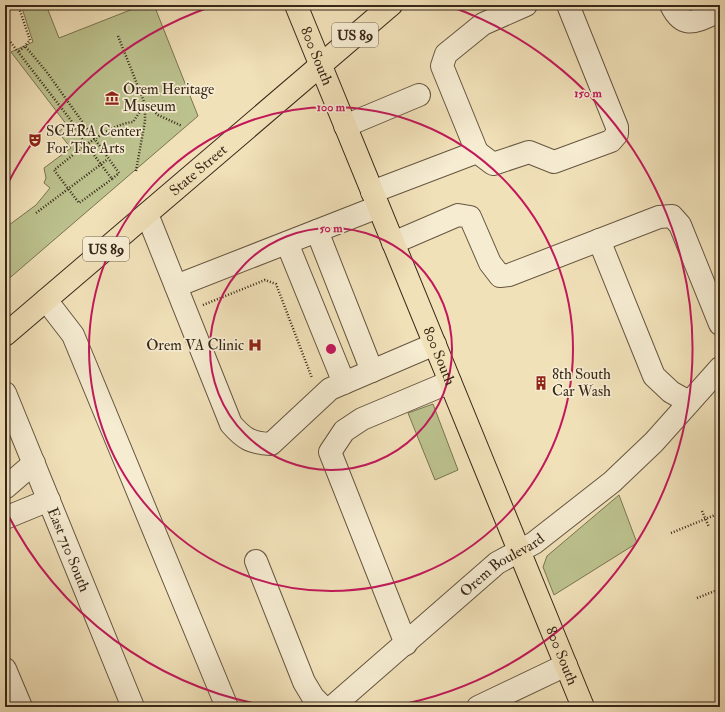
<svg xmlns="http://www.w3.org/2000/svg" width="725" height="712" viewBox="0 0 725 712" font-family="'IM FELL Double Pica',serif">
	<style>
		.green { fill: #bcc28e; stroke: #7a7453 }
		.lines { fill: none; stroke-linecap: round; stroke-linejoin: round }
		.minor-casing { stroke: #665640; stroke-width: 24 }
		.major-casing { stroke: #372718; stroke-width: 24 }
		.path { stroke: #372718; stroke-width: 2.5; stroke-dasharray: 1 2; stroke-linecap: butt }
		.minor { stroke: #f6ecd2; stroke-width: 22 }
		.major { stroke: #f1e1b9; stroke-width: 22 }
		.ring { fill: none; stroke: #c2185b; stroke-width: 2 }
		.labels { text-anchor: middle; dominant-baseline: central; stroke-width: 3.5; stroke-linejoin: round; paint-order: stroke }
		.shield { fill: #f6ecd2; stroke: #706250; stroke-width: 1 }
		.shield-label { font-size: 14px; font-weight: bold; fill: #372718 }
		.street-label { font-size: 15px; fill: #372718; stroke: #f6ecd2 }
		.poi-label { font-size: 15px; fill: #372718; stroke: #f6ecd2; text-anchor: start }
		.centre { fill: #c2185b; stroke: #f6ecd2; stroke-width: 2 }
		.ring-label { font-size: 12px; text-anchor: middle; font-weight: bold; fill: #c2185b; stroke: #f6ecd2; stroke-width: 3.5; stroke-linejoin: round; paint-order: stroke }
	</style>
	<rect width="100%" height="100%" fill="#f1e1b9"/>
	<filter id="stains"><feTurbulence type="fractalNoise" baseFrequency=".005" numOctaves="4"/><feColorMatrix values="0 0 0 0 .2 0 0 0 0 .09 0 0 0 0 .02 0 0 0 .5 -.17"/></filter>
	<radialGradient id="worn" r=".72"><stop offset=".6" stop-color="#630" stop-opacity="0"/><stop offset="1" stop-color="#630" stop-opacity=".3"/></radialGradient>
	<g class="green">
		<polygon points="21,5 46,5 59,38 143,5 154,5 198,116 5,282 5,228 36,205 50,188 44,183 46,178 44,168 71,148 58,132 67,125 11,52 33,42"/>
		<polygon points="433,404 458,470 435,480 408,413"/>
		<polygon points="619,495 637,543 554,595 543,567 547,556"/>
	</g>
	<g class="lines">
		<defs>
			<g id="minor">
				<path d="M671 5C684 32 698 20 720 11"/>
				<polyline points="345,126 419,95"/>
				<polyline points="477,152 442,66 446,54 483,24 526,5"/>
				<polyline points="372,192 477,152 493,164 529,152 554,162 611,141 617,134 617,127 568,5"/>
				<path d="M147 214 231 424C244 439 251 443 271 444L330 389 435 344"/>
				<polyline points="317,231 372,371"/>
				<polyline points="599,240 654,376 671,392 689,402"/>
				<polyline points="287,243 344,383"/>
				<polyline points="393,243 458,215 470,217 490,263 500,276 509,275 659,217 672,216 680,225 720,324"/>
				<polyline points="176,286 378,207"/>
				<polyline points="46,300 73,335 227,707"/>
				<path id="s1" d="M5 393 133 707"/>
				<polyline points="5,488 34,463"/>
				<polyline points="5,518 49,500"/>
				<polyline points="256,561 304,682 313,697 323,707"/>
				<polyline points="406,644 330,452 344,431 362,419 450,382"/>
				<polyline points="5,669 21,707"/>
				<path id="s2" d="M332 707 497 563 534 543 612 482 654 442 720 368"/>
				<polyline points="478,707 566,665"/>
			</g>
			<g id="major">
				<path id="s3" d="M296 5 583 707"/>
				<path id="s4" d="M5 335 391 5"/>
			</g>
		</defs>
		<use href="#minor" class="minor-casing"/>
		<use href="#major" class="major-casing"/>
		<g class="path">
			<polyline points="18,5 30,40 25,46"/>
			<polyline points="5,35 73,123 76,131 112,179 119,173 46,71 25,46 18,52"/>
			<polyline points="118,36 145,104 158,115 182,126"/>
			<polyline points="136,171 145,121 145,104"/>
			<path d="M112 179 79 203 54 170C75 154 108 124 133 122L145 104"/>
			<polyline points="36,213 108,159"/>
			<polyline points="203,305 265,280 276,284 312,378"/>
			<polyline points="702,511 709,527"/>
			<polyline points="671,533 720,513"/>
			<polyline points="697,598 720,589"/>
		</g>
		<use href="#minor" class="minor"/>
		<use href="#major" class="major"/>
	</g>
	<g class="ring">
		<circle cx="331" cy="349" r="121"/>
		<circle cx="331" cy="349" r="242"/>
		<path d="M268 706A363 363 0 0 1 6 511M6 187A363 363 0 0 1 213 6M449 6A363 363 0 0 1 394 706"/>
	</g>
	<defs>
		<symbol id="museum-bare" viewBox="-9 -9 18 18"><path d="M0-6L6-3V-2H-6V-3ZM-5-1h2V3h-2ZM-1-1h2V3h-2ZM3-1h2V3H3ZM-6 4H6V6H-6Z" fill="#8f2418" stroke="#f6ecd2" stroke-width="2.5" paint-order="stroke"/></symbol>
		<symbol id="theatre-bare" viewBox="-9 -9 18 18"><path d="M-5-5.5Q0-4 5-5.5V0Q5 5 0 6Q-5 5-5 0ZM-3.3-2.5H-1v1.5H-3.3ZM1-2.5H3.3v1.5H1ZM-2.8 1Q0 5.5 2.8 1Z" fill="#8f2418" stroke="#f6ecd2" stroke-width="2.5" paint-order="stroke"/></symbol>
		<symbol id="hospital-bare" viewBox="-9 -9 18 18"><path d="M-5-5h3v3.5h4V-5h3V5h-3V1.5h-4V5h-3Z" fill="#8f2418" stroke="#f6ecd2" stroke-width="2.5" paint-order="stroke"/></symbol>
		<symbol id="building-bare" viewBox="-9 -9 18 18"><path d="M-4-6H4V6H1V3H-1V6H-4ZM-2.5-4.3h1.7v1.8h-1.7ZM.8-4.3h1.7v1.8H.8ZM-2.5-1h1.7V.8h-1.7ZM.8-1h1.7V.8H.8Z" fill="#8f2418" stroke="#f6ecd2" stroke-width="2.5" paint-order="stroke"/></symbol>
	</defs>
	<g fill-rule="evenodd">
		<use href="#museum-bare" x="102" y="88" width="20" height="20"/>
		<use href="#theatre-bare" x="25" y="130" width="20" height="20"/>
		<use href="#hospital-bare" x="245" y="335" width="20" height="20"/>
		<use href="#building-bare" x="531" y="373" width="20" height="20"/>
	</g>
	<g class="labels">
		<g class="shield">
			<rect x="332" y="23" width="46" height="24" rx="3"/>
			<rect x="83" y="237" width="46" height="24" rx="3"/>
		</g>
		<g class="shield-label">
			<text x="355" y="35">US 89</text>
			<text x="106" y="249">US 89</text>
		</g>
		<g class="street-label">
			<text stroke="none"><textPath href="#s3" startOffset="55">800 South</textPath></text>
			<text stroke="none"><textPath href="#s4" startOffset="254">State Street</textPath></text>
			<text stroke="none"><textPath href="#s3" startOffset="379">800 South</textPath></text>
			<text stroke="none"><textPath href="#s1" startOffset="169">East 710 South</textPath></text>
			<text stroke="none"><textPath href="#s2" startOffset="222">Orem Boulevard</textPath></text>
			<text stroke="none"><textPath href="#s3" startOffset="703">800 South</textPath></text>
		</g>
		<g class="poi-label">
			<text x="123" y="89">Orem Heritage<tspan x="123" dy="17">Museum</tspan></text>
			<text x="46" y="131">SCERA Center<tspan x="46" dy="17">For The Arts</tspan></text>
			<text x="244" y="345" text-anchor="end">Orem VA Clinic</text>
			<text x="552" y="374">8th South<tspan x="552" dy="17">Car Wash</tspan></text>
		</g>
	</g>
	<circle cx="331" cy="349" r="6" class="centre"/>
	<g class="ring-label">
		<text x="588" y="97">150 m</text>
		<text x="331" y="111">100 m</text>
		<text x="331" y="232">50 m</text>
	</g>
	<rect width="725" height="712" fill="none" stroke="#f1e1b9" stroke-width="20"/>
	<rect x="6" y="6" width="713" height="700" fill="none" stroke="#372718" stroke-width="2"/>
	<rect x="10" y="10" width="705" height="692" fill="none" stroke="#372718"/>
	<rect width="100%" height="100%" filter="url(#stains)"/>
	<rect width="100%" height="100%" fill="url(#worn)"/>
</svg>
